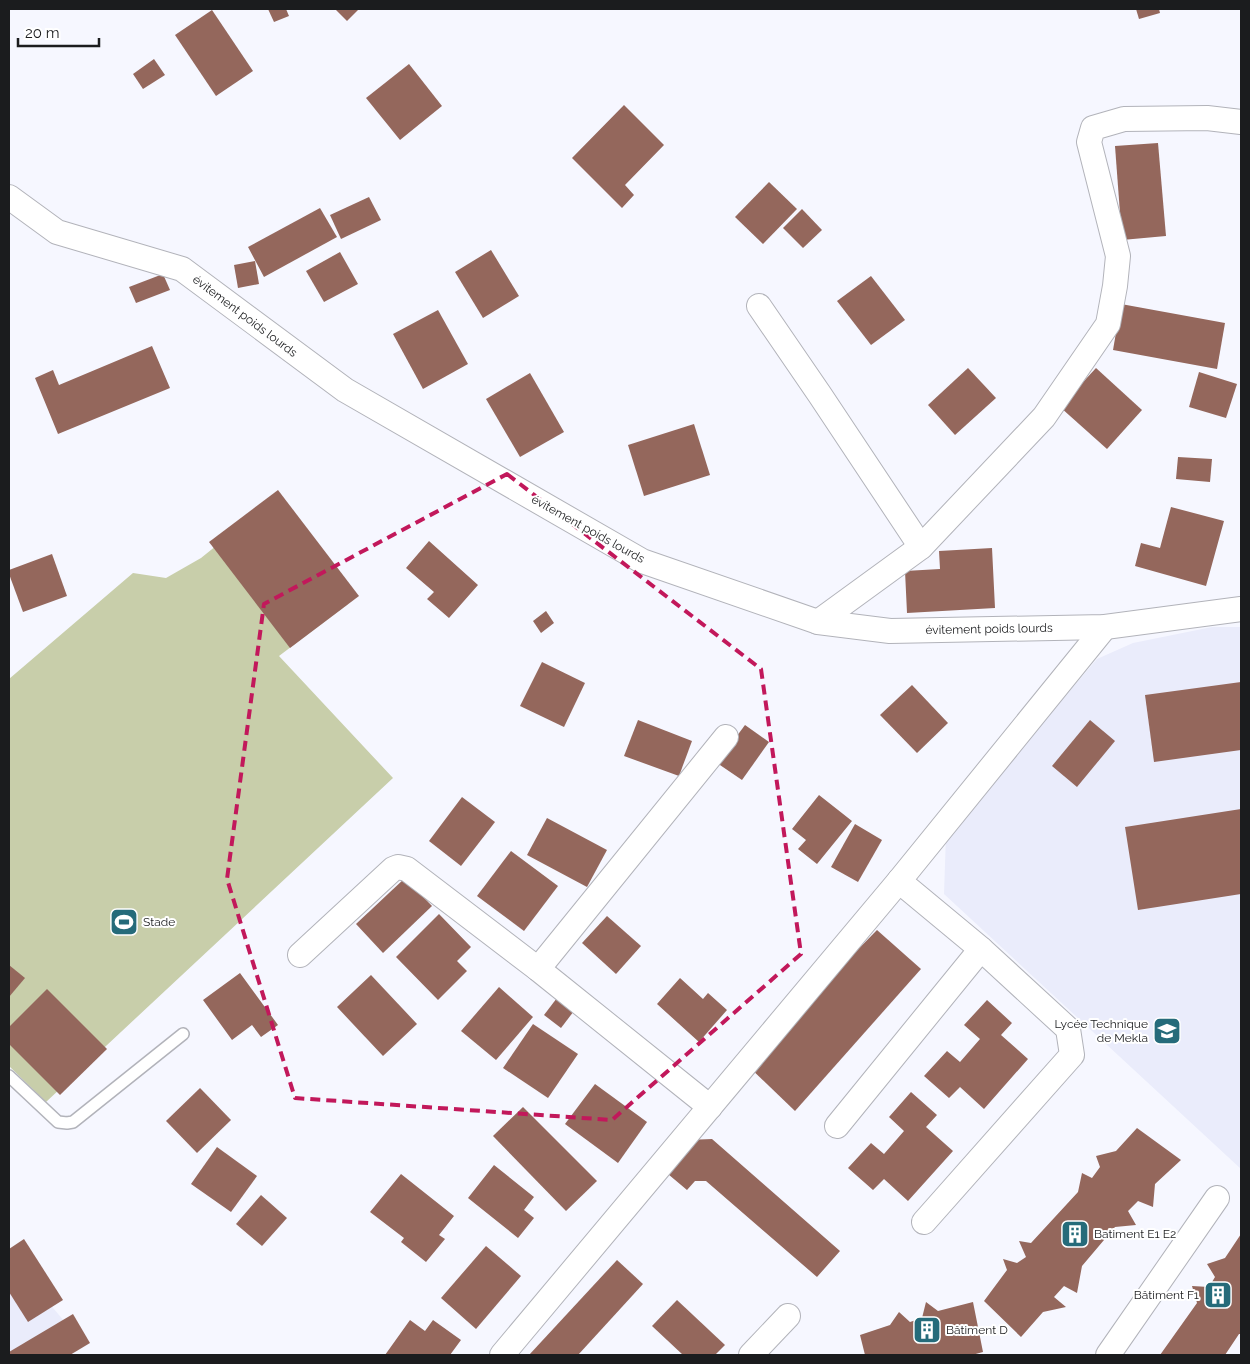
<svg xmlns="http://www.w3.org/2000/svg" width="1250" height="1364" viewBox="0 0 1250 1364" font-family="Raleway,sans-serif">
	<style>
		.built { fill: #eaecfb }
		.green { fill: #c8ceaa }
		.building { fill: #94675c }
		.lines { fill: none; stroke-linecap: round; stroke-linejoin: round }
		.service-casing { stroke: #b2b3ba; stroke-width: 14 }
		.minor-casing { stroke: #b2b3ba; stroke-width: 26 }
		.service { stroke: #fff; stroke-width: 11 }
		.minor { stroke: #fff; stroke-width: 24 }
		.marked { fill: none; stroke: #c2185b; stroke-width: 4; stroke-dasharray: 10 6; stroke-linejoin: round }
		.labels { text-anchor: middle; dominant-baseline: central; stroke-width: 4; stroke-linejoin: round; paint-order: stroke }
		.street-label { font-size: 12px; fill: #1b1c1e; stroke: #fff }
		.poi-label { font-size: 12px; fill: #1b1c1e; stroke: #fff; text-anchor: start }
	</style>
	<rect width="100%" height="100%" fill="#f6f7ff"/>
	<g class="built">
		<polygon points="1212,627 1241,627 1241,1169 944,894 946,835 1097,659 1133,643"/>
		<polygon points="9,1256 81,1341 64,1355 9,1355"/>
	</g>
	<polygon class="green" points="268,504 348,604 279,656 393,778 46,1102 9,1066 9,679 133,573 166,578 201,558"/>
	<g class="building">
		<polygon points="268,9 286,9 289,16 274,22"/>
		<polygon points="335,9 359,9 347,21"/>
		<polygon points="1136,9 1159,9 1160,13 1139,19"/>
		<polygon points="212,10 253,71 216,96 175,35"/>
		<polygon points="154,59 165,75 143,89 133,74"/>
		<polygon points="409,64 442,106 400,140 366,98"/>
		<polygon points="624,105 664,145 625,185 634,195 622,208 572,158"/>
		<polygon points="1158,143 1166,236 1122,240 1115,146"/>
		<polygon points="769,182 797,209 763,244 735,217"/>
		<polygon points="369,197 381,220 341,239 330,215"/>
		<polygon points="320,208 337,237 264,277 248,247"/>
		<polygon points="802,209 822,230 803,248 783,228"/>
		<polygon points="491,250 519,296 483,318 455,272"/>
		<polygon points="340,252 358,284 324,302 306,271"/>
		<polygon points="255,261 259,284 238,288 234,265"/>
		<polygon points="163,274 170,290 136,303 129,287"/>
		<polygon points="871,276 905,320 871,345 837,301"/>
		<polygon points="1121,304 1225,323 1217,369 1113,350"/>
		<polygon points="438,310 468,364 423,389 393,334"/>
		<polygon points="152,346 170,388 58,434 35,378 53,370 59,385"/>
		<polygon points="968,368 996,398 955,435 928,405"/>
		<polygon points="1096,368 1142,410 1107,449 1060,407"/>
		<polygon points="1199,372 1237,384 1226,418 1189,407"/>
		<polygon points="530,373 564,432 520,457 486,399"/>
		<polygon points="694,424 710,475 644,496 628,445"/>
		<polygon points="1178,457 1212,459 1210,482 1176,479"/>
		<polygon points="278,490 359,596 290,648 209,542"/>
		<polygon points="1171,507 1224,521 1206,586 1135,566 1141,543 1160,548"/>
		<polygon points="429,541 478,585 449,618 427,599 434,592 406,568"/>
		<polygon points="992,548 995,608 907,613 905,571 940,569 939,551"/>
		<polygon points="52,554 67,596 23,612 9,574 9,570"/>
		<polygon points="546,611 554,623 541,633 533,621"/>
		<polygon points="542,662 585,683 564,727 520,706"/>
		<polygon points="1241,682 1241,750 1154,762 1145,695"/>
		<polygon points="912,685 948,723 917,753 880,715"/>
		<polygon points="638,720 692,741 679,776 624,756"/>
		<polygon points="1090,720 1115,741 1077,787 1052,766"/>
		<polygon points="745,725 769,742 742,780 717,763"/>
		<polygon points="819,795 852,821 817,864 798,849 806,840 792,829"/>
		<polygon points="462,797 495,822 461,866 429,841"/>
		<polygon points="1241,809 1241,894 1138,910 1125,827"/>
		<polygon points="547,818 607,850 587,887 527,855"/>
		<polygon points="855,824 882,840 858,882 831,867"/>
		<polygon points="511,851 558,886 524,931 477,896"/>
		<polygon points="405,878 432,906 383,953 356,924"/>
		<polygon points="439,914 471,947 457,961 467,971 438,1000 396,957"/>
		<polygon points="607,916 641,946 616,974 582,943"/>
		<polygon points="877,930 921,969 795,1111 746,1064"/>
		<polygon points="9,965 25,978 9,997"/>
		<polygon points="240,973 278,1025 261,1037 252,1025 232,1040 203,1000"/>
		<polygon points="371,975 417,1024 383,1056 337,1007"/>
		<polygon points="680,978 703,999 708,993 727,1010 699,1042 657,1004"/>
		<polygon points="499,987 533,1017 496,1060 461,1031"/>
		<polygon points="47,989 107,1049 60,1095 9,1044 9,1027"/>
		<polygon points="560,994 577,1007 561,1028 544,1015"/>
		<polygon points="987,1000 1012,1023 1001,1035 1028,1059 984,1109 960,1087 949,1098 924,1076 947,1051 960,1062 980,1039 964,1025"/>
		<polygon points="533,1024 578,1054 548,1098 503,1068"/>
		<polygon points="595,1084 647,1122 618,1163 565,1124"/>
		<polygon points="200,1088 231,1120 197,1153 166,1121"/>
		<polygon points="911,1092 937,1115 926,1127 953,1151 908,1201 884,1179 873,1190 848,1168 871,1143 884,1154 904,1131 889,1117"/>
		<polygon points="523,1107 597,1181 566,1211 493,1136"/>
		<polygon points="1137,1128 1181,1160 1155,1184 1153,1207 1138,1201 1128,1211 1136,1225 1115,1227 1082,1266 1077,1293 1064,1286 1054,1297 1066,1307 1043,1312 1021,1337 984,1301 1007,1270 1003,1259 1017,1263 1026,1257 1019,1241 1031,1243 1078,1192 1082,1173 1092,1178 1100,1167 1096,1156 1116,1151"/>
		<polygon points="712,1139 840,1251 817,1277 706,1181 695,1181 687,1190 662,1169 687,1140"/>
		<polygon points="217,1147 257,1176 231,1212 191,1184"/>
		<polygon points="494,1165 534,1197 524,1210 534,1218 518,1238 468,1198"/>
		<polygon points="401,1174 454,1216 439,1235 445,1239 426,1262 401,1242 404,1238 370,1212"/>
		<polygon points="261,1195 287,1218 262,1246 236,1224"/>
		<polygon points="1241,1234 1241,1334 1239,1334 1225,1355 1160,1355 1197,1303 1192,1286 1209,1287 1215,1277 1207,1264 1225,1258"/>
		<polygon points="24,1239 63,1300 28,1322 9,1292 9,1249"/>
		<polygon points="486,1246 521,1276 476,1329 441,1298"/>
		<polygon points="617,1260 643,1284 578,1355 529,1355"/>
		<polygon points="677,1300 725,1345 715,1355 683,1355 652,1326"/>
		<polygon points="926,1302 938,1311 973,1302 983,1352 972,1355 865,1355 860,1335 890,1325 899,1312 910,1322 922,1318"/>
		<polygon points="73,1314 90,1343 70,1355 9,1355 9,1352"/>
		<polygon points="410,1320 425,1331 433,1320 461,1340 450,1355 385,1355"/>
	</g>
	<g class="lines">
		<defs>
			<polyline id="service" points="9,1076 58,1122 67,1123 73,1122 183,1034"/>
			<g id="minor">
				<polyline points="9,197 57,232 182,269 345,390 642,561 818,622 890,631 1105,627 1241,609"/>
				<polyline points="759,306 820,395 921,547"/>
				<polyline points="818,622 921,547 1044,417 1108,324 1115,286 1118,256 1089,142 1093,128 1124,119 1207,118 1241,122"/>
				<polyline points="899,881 981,949 1068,1029 1072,1055 924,1222"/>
				<polyline points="300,955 393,869 398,867 407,869 538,969 710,1107"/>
				<polyline points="538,969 726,737"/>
				<polyline points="837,1126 981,949"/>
				<polyline points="502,1355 899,881 1105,627"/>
				<polyline points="751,1355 788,1316"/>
				<polyline points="1108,1355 1217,1198"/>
			</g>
		</defs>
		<use href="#service" class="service-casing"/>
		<use href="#minor" class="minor-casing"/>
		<use href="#service" class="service"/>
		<use href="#minor" class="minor"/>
	</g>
	<path class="marked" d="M507 474 761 669 801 954 612 1120 295 1098 227 879 264 604Z"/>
	<defs>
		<symbol id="stadium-square" viewBox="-11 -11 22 22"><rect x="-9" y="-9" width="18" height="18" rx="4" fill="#256b7a" stroke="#fff"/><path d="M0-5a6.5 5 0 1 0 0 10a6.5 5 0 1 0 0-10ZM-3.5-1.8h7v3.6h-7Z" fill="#fff"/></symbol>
		<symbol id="school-square" viewBox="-11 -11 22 22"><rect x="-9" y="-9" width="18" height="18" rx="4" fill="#256b7a" stroke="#fff"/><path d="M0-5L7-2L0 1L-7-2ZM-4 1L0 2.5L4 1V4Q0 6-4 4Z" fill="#fff"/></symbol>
		<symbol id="building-square" viewBox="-11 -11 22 22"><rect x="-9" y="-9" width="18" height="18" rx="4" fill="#256b7a" stroke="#fff"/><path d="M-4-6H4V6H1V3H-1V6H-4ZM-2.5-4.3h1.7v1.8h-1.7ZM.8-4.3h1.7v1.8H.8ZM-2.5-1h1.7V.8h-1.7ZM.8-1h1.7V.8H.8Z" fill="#fff"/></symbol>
	</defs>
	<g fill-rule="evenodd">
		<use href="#stadium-square" x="108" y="906" width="32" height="32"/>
		<use href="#school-square" x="1151" y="1015" width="32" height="32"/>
		<use href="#building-square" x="1059" y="1218" width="32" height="32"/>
		<use href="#building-square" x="1202" y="1279" width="32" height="32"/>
		<use href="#building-square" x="911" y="1314" width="32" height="32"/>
	</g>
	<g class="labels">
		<g class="street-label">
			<text transform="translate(245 316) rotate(37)">évitement poids lourds</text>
			<text transform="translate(588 529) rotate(29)">évitement poids lourds</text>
			<text transform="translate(989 629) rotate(-1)">évitement poids lourds</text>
		</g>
		<g class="poi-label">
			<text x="143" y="922">Stade</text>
			<text x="1148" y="1024" text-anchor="end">Lycée Technique<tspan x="1148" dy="14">de Mekla</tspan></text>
			<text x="1094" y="1234">Batiment E1 E2</text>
			<text x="1199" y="1295" text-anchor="end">Bâtiment F1</text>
			<text x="946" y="1330">Bâtiment D</text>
		</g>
	</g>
	<rect width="1250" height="1364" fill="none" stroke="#1b1c1e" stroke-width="20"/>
	<path d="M18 38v8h81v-8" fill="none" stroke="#1b1c1e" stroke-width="2.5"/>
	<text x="25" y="38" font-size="15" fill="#1b1c1e" stroke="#ffffff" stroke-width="4" paint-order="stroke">20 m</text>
</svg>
